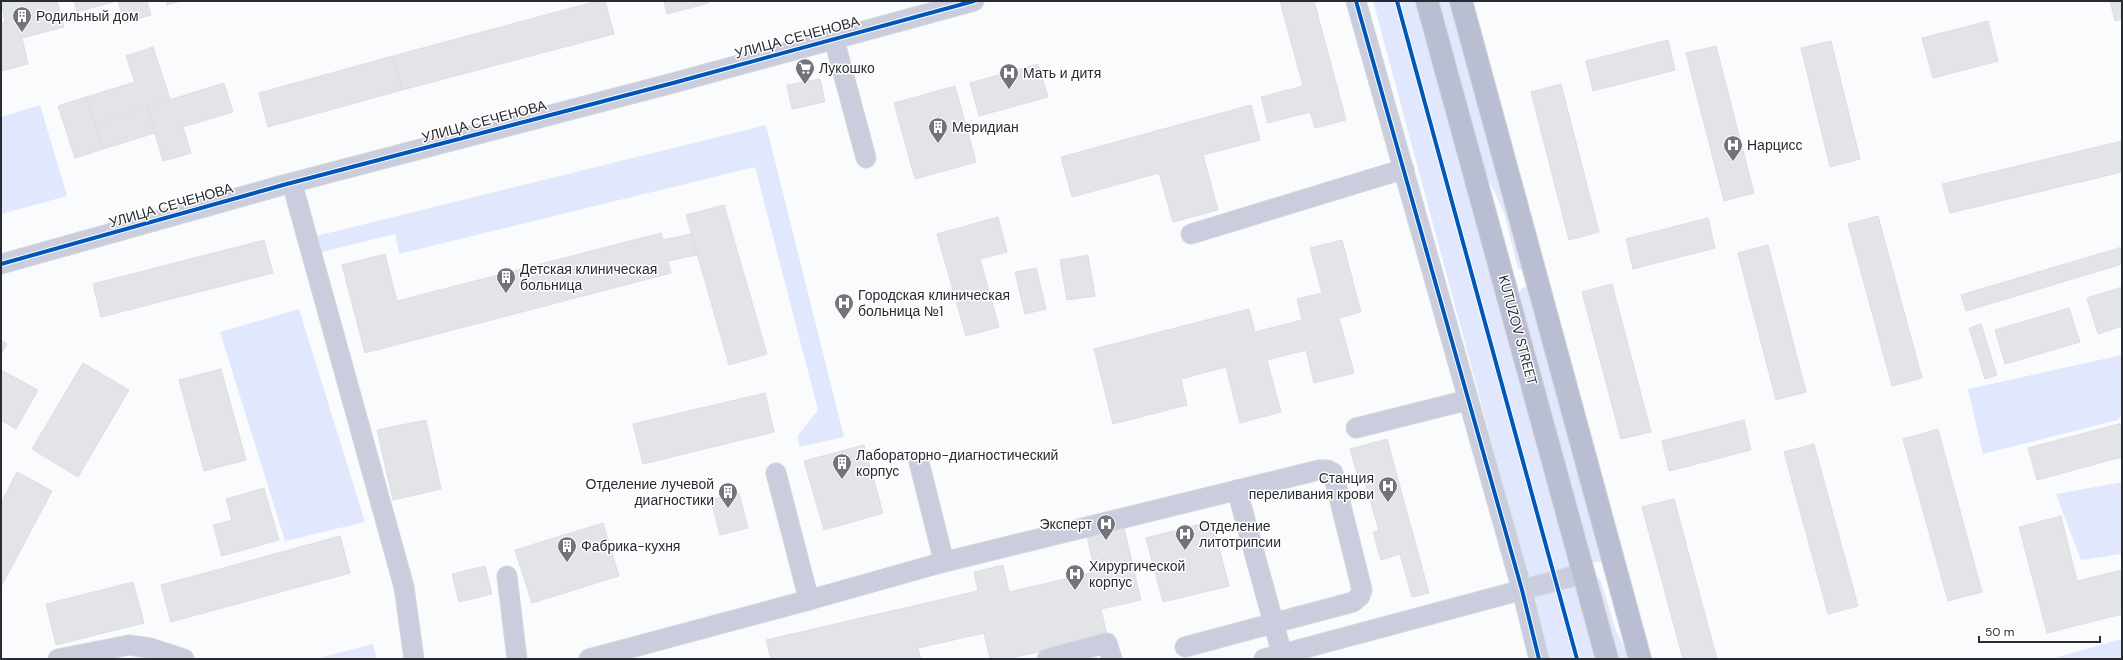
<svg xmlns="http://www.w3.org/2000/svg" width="2123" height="660" viewBox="0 0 2123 660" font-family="'DM Sans',sans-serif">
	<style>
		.green { fill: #e1e8fe }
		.building { fill: #e2e4e8; stroke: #dddee3 }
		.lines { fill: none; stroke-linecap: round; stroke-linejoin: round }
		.minor-casing { stroke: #d5d6d8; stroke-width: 21 }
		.major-casing { stroke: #d5d6d8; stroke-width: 24 }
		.minor { stroke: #c9cddd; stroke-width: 19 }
		.major { stroke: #b9bed2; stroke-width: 22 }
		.cycleway-casing { stroke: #fff; stroke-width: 6 }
		.cycleway { stroke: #0057b8; stroke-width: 4 }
		.labels { text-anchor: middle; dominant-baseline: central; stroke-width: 3; stroke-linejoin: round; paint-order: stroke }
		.poi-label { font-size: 14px; fill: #292b32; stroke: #fff; text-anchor: start }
		.street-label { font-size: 14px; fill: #292b32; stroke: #fff }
	</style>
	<rect width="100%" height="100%" fill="#fafbfd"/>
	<g class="green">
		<polygon points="1373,1 1418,1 1596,659 1550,659"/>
		<polygon points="1439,1 1455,1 1523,271 1518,268 1504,213 1484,170"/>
		<polygon points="40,105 67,196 1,214 1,117"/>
		<polygon points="766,125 844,437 799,447 798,435 818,410 755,167 399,254 395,234 313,254 308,238"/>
		<polygon points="1530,286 1603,558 1601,561 1592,563 1590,560 1518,295 1522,288"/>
		<polygon points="299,309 365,522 285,541 220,332"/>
		<polygon points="2122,355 2122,413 2118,420 1983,454 1968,389"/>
		<polygon points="2122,482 2122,554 2081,560 2056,494"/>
		<polygon points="1598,578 1601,581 1616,631 1630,659 1618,659 1596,581"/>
		<polygon points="2122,639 2122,659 2050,659"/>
		<polygon points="373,644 377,659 315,659"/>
	</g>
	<g class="building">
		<polygon points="7,1 57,1 64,27 22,38 28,64 1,71 1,24 5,22 1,2"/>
		<polygon points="74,1 113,1 113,2 77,12"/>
		<polygon points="118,1 147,1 151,15 124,23"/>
		<polygon points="166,1 181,1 167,5"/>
		<polygon points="597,1 605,1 614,34 402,90 393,56"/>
		<polygon points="664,1 708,1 709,3 667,14"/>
		<polygon points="1280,1 1314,1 1346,120 1315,128 1310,112 1268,123 1261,97 1303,86"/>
		<polygon points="2110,1 2122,1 2122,19 2115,21"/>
		<polygon points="1988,21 1998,61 1933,78 1922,38"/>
		<polygon points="1668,40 1675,70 1593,91 1586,61"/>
		<polygon points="1831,41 1860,159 1830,167 1801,48"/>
		<polygon points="1716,46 1754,193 1724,201 1686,53"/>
		<polygon points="153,47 170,99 95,124 86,97 135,82 126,56"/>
		<polygon points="393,56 402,90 268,127 259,93"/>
		<polygon points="1038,64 1048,97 979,116 970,83"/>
		<polygon points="820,79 825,102 792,109 787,85"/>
		<polygon points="224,83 233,112 183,127 191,153 163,161 147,107"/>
		<polygon points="1561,84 1599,232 1569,240 1531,92"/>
		<polygon points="955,86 976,162 915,179 894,103"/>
		<polygon points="86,97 103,149 75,158 58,106"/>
		<polygon points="1251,105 1260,140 1203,155 1218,210 1173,222 1159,173 1072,197 1061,157"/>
		<polygon points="147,107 155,133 103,149 95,124"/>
		<polygon points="2122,141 2122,172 1950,213 1942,184"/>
		<polygon points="724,205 767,354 729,365 686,215"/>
		<polygon points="1878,216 1922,378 1892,386 1848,224"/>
		<polygon points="998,217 1007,252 980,259 999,327 966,336 937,234"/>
		<polygon points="1708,218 1715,248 1633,269 1626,239"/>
		<polygon points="661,233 663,240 691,234 697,255 668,261 671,273 365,353 342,265 385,254 397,301"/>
		<polygon points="264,240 273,273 101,317 93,284"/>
		<polygon points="1342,240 1361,312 1339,318 1354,373 1314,383 1306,350 1267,360 1281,412 1240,423 1226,367 1181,379 1187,405 1113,424 1094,349 1249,309 1255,332 1302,320 1297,299 1322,293 1310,248"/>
		<polygon points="1768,245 1806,392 1776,400 1738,253"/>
		<polygon points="2122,247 2122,264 1966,311 1961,295"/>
		<polygon points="1088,255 1095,296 1067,300 1060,260"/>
		<polygon points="1036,268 1046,309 1025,314 1015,272"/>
		<polygon points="1612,284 1651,432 1621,439 1582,292"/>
		<polygon points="2122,287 2122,326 2098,334 2087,298"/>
		<polygon points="2069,308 2080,342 2005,364 1995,330"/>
		<polygon points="1981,324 1997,375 1985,379 1969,328"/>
		<polygon points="1,340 7,344 1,355"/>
		<polygon points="83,363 129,390 78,477 32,449"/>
		<polygon points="221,369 246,460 204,471 179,380"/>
		<polygon points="1,370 38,390 16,429 1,420"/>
		<polygon points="765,393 774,432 643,464 633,424"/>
		<polygon points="426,420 441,489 393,500 377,430"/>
		<polygon points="1744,420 1751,450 1669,471 1662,441"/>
		<polygon points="2122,423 2122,457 2037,480 2028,448"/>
		<polygon points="1938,429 1982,592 1948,601 1903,439"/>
		<polygon points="1387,439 1429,593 1412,597 1400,554 1381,560 1373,532 1379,531 1363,475 1358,476 1350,449"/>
		<polygon points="1814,444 1858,606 1828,614 1784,452"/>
		<polygon points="864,445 883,513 824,530 804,461"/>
		<polygon points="17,472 52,491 1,587 1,503"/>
		<polygon points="264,488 279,540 222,556 213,525 232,520 226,499"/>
		<polygon points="739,493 748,528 720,535 711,500"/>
		<polygon points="1674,499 1717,659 1683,659 1642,507"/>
		<polygon points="2061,516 2077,581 2122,570 2122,614 2047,633 2019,527"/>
		<polygon points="1212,521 1229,586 1163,602 1146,538"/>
		<polygon points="603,523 619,576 532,603 515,550"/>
		<polygon points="1123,524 1141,600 1101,609 1107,636 1007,659 990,659 984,633 918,648 921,659 771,659 766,640 978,591 974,572 1003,565 1009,592 1095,572 1086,532"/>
		<polygon points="340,536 350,573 171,622 161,585"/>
		<polygon points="485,566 492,594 459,602 452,574"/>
		<polygon points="133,582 144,623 56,645 46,604"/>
	</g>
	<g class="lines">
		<defs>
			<g id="minor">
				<polyline points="1356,1 1522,590 1539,659"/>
				<polyline points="834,39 866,158"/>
				<polyline points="292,183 404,587 414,659"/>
				<polyline points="1191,234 1404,169"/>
				<polyline points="1,264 283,185 673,83 974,1"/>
				<polyline points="1356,428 1468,400"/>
				<polyline points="919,462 944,562"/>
				<polyline points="776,473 809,600 944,562 1319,470 1327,470 1333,473 1362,590 1360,596 1353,602 1185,647"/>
				<polyline points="1237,490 1282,654"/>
				<polyline points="507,576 517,659"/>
				<polyline points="58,659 129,645 150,648 184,659"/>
				<polyline points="589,659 809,600"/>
				<polyline points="1047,659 1107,643 1112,659"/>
				<polyline points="1264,659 1585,573"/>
			</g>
			<g id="major">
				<polyline points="1427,1 1607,659"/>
				<polyline points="1461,1 1640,659"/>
			</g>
		</defs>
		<use href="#minor" class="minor-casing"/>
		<use href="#major" class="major-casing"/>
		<use href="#minor" class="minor"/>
		<use href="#major" class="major"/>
		<defs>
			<g id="cycleway">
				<polyline points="1356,1 1522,590 1539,659"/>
				<polyline points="1397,1 1577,659"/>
				<polyline points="1,264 283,185 673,83 974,1"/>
			</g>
		</defs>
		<use href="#cycleway" class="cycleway-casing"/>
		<use href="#cycleway" class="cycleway"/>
	</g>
	<defs>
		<symbol id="building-pin" viewBox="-11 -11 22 30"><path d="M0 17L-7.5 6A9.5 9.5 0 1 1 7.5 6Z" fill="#727479" stroke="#fff"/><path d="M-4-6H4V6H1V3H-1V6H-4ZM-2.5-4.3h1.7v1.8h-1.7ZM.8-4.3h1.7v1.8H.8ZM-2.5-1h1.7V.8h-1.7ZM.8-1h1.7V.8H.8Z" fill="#fff"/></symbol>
		<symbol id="supermarket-pin" viewBox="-11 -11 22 30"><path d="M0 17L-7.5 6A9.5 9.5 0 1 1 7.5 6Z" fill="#727479" stroke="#fff"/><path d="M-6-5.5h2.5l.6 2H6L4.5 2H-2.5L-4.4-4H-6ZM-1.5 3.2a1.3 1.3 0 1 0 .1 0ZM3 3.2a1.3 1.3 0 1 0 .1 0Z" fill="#fff"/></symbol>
		<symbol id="hospital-pin" viewBox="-11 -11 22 30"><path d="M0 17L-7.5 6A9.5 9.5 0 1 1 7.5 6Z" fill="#727479" stroke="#fff"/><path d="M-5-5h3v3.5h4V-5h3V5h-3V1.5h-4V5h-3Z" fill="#fff"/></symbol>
	</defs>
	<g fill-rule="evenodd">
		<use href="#building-pin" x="11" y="5" width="22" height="30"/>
		<use href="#supermarket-pin" x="794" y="57" width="22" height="30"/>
		<use href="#hospital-pin" x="998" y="62" width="22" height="30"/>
		<use href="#building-pin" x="927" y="116" width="22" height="30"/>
		<use href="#hospital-pin" x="1722" y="134" width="22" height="30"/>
		<use href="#building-pin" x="495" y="266" width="22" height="30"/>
		<use href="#hospital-pin" x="833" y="292" width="22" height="30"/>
		<use href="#building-pin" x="831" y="452" width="22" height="30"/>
		<use href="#hospital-pin" x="1377" y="475" width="22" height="30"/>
		<use href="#building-pin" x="717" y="481" width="22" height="30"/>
		<use href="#hospital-pin" x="1095" y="513" width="22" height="30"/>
		<use href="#hospital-pin" x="1174" y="523" width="22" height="30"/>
		<use href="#building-pin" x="556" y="535" width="22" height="30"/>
		<use href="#hospital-pin" x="1064" y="563" width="22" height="30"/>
	</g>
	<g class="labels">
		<g class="poi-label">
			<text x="36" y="16">Родильный дом</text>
			<text x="819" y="68">Лукошко</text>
			<text x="1023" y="73">Мать и дитя</text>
			<text x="952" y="127">Меридиан</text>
			<text x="1747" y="145">Нарцисс</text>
			<text x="520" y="269">Детская клиническая<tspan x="520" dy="16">больница</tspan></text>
			<text x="858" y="295">Городская клиническая<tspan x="858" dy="16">больница №1</tspan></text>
			<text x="856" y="455">Лабораторно-диагностический<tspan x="856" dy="16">корпус</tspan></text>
			<text x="1374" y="478" text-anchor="end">Станция<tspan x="1374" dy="16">переливания крови</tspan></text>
			<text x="714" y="484" text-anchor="end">Отделение лучевой<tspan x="714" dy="16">диагностики</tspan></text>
			<text x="1092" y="524" text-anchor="end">Эксперт</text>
			<text x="1199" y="526">Отделение<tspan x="1199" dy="16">литотрипсии</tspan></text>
			<text x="581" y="546">Фабрика-кухня</text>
			<text x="1089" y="566">Хирургической<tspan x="1089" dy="16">корпус</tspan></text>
		</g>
		<g class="street-label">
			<text transform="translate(797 37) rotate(-15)">УЛИЦА СЕЧЕНОВА</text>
			<text transform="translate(484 121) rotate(-15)">УЛИЦА СЕЧЕНОВА</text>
			<text transform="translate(171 205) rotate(-16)">УЛИЦА СЕЧЕНОВА</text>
			<text transform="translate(1518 330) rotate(75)">KUTUZOV STREET</text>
		</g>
	</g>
	<rect width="2123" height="660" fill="none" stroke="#292b32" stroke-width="4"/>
	<path d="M1979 636v6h121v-6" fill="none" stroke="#292b32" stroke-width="2"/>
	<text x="1985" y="636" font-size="12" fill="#292b32" stroke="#ffffff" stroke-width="3" paint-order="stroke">50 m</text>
</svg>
